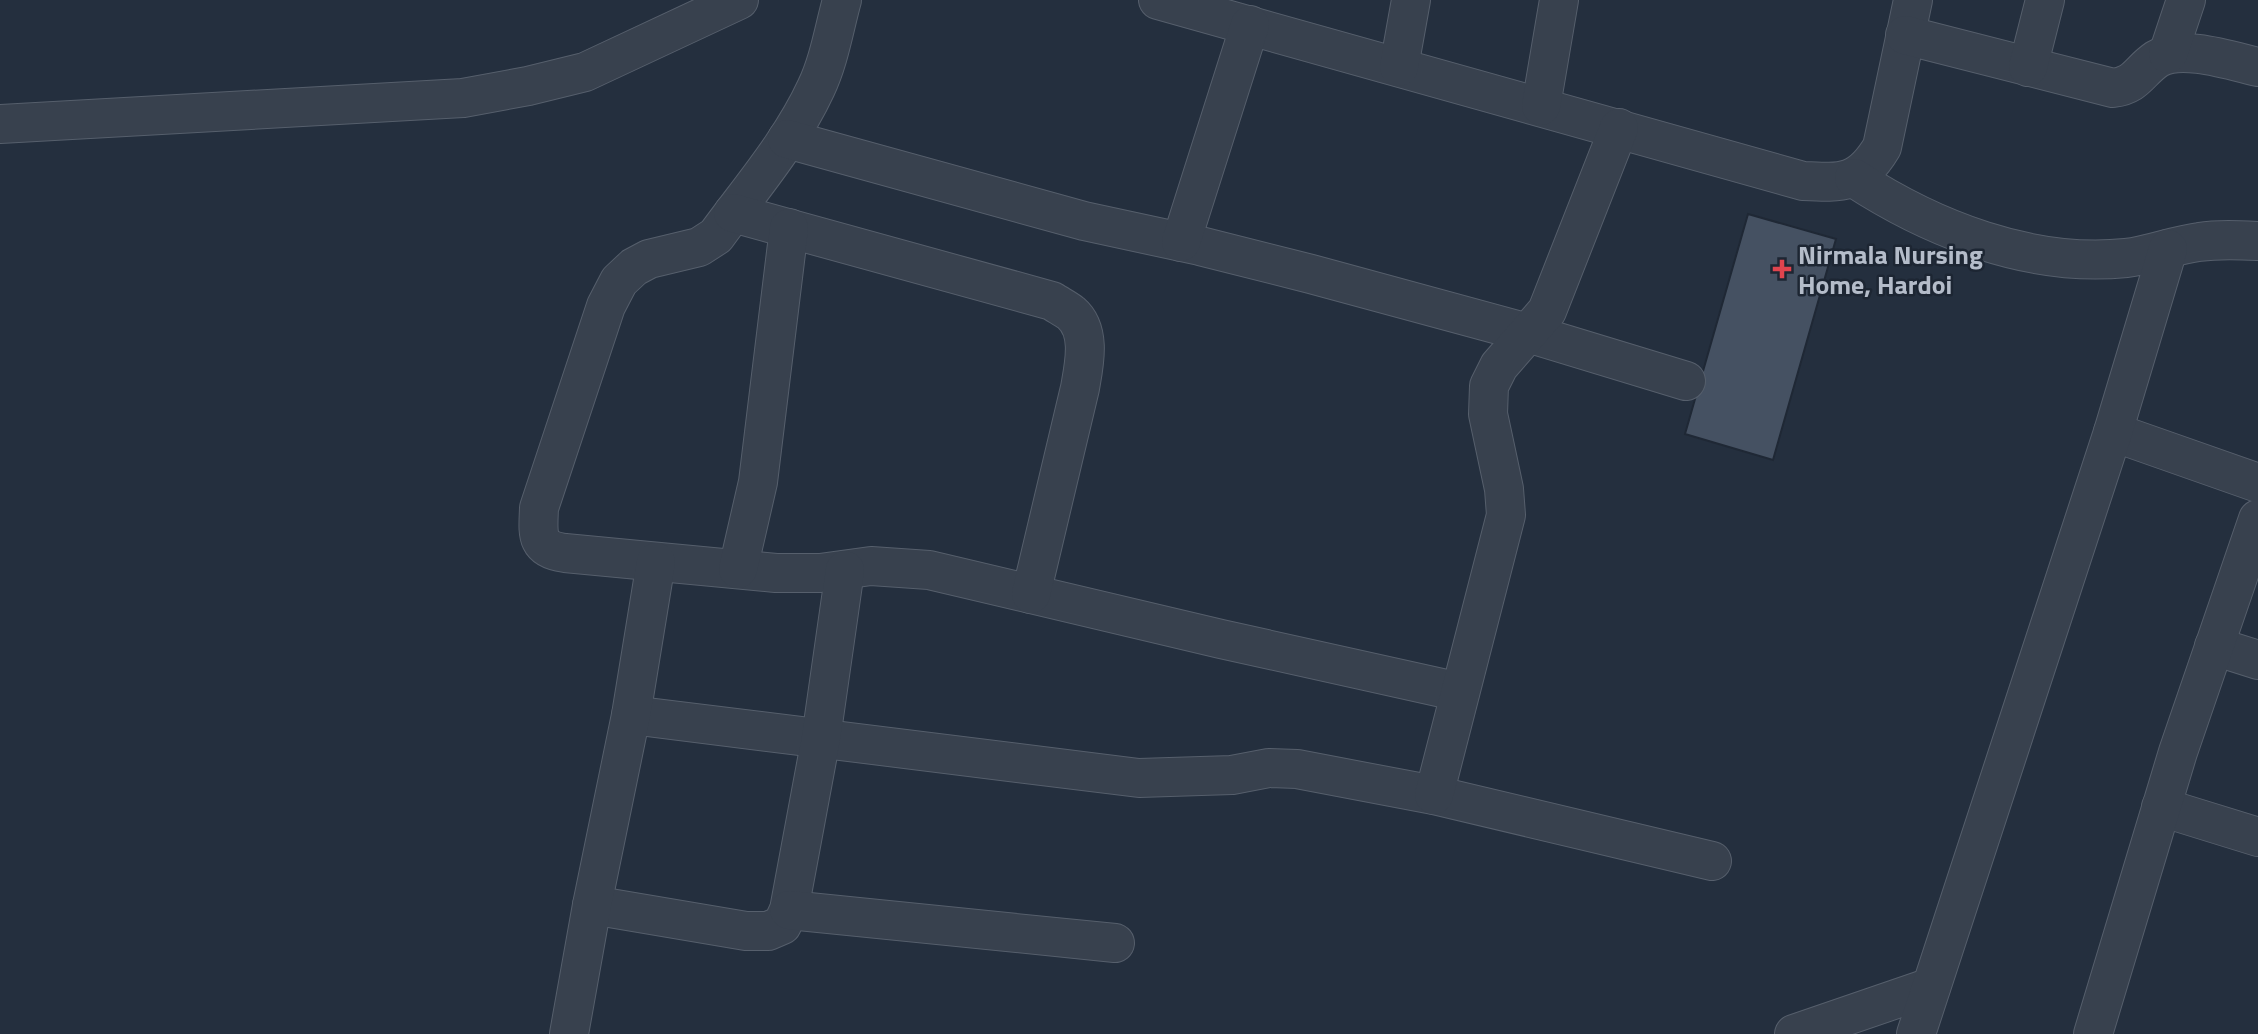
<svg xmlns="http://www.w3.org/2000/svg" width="2258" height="1034" viewBox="0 0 2258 1034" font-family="'Titillium Web',sans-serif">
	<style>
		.building { fill: #455162; stroke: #1f2835; stroke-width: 2 }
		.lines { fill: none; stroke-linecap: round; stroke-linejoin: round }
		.minor-casing { stroke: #565f6c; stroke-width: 40 }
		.minor { stroke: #38414e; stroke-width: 38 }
		.health-dot { fill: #e0444e; stroke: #1d2633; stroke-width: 2.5 }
		.labels { text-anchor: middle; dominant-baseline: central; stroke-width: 5; stroke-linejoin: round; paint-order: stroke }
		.poi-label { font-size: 26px; font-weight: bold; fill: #b4bcc9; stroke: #1d2633; text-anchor: start }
	</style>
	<rect width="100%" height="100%" fill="#242f3e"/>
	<polygon class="building" points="1748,214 1836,239 1773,460 1685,434"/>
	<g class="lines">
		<defs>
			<g id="minor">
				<path d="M842 0C834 29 829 61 816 88 791 142 751 188 716 236L699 247 649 259 634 267 619 281 606 306 539 508C538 534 535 549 565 553L776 573H820L871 566 929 570 1221 639 1460 692"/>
				<path d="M1158 0 1803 181C1843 183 1860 184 1882 147L1913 0"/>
				<path d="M1905 35 2113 88C2137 85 2139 71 2157 59 2181 44 2232 61 2258 67"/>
				<polyline points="2168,54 2186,0"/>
				<polyline points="1399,67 1411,0"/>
				<polyline points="2028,67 2045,0"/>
				<polyline points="1541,106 1559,0"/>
				<polyline points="0,124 463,98 528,86 585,72 739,0"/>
				<polyline points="787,139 1084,221 1200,246 1311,274 1528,333 1686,381"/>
				<path d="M1854 178C1932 229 2031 268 2126 258 2151 255 2175 245 2199 242 2219 239 2238 240 2258 241"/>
				<path d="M733 213 1052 301C1058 305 1066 309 1071 313 1092 331 1084 365 1080 388L1031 594"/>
				<polyline points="1181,242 1250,25"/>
				<polyline points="2113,432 2258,483"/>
				<polyline points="738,569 758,482 789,228"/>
				<polyline points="2214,646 2258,660"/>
				<polyline points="631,715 1139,778 1232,775 1269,768 1297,769 1434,795 1712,861"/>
				<polyline points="1434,795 1506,515 1504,489 1488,414 1489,386 1499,366 1547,311 1619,128"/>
				<polyline points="2161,807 2258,837"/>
				<polyline points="592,905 746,931 768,931 782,925 789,910 821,738 845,570"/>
				<polyline points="789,910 1115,943"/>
				<polyline points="569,1034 592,905 631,715 656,562"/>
				<polyline points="1794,1034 1931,987"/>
				<polyline points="1916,1034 2113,432 2168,249"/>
				<polyline points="2093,1034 2178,752 2258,519"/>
			</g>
		</defs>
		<use href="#minor" class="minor-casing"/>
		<use href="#minor" class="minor"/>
	</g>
	<path class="health-dot" d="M1778.5 258.5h7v7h7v7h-7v7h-7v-7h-7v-7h7z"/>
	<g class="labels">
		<g class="poi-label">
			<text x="1798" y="254">Nirmala Nursing<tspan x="1798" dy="30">Home, Hardoi</tspan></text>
		</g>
	</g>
</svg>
